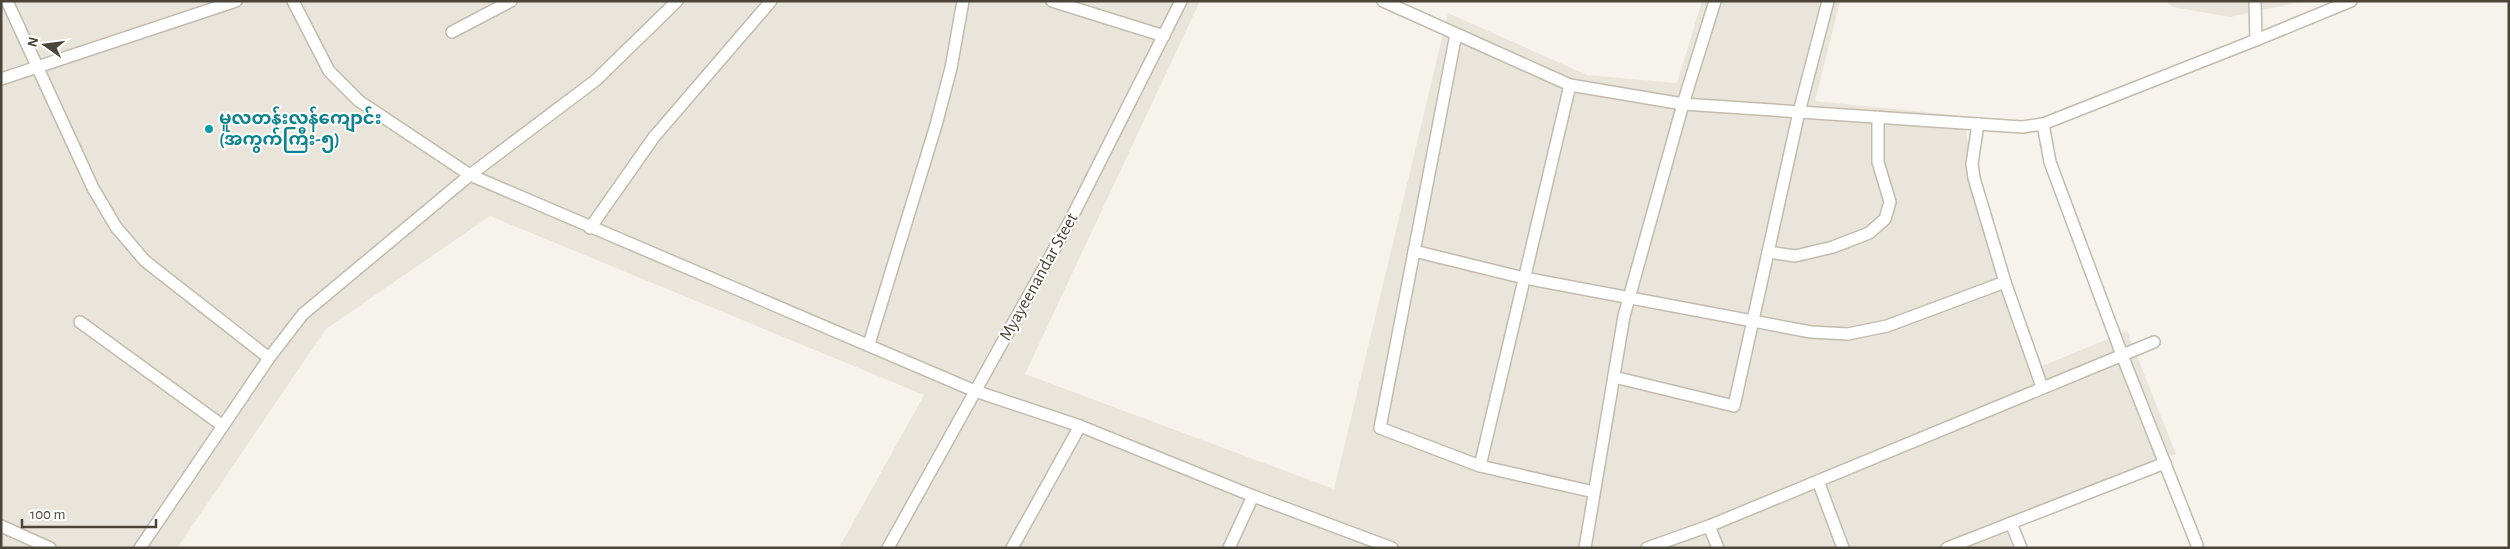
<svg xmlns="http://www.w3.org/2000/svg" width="2510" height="549" viewBox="0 0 2510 549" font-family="'Alegreya Sans','Noto Sans Myanmar',sans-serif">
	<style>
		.residential { fill: #eae5da }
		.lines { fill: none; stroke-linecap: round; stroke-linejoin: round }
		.minor-casing { stroke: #c2bbae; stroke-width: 14 }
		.minor { stroke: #fff; stroke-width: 11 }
		.culture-dot { fill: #0f9aa8; stroke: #fff; stroke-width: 2 }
		.labels { text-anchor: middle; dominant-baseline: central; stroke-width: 4; stroke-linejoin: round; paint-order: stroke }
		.culture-label { font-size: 18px; font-weight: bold; fill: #0d838f; stroke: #fff; text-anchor: start }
		.street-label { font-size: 18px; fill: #4b4439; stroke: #fff }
	</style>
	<rect width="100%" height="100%" fill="#f6f3ec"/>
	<g class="residential">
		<polygon points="1,1 1200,1 1025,374 1334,489 1448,13 1587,75 1677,83 1702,1 1840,1 1815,101 1964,116 1971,166 1986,204 2040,367 2127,331 2176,454 2003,521 2012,548 839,548 924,395 490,216 326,329 177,548 1,548"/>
		<polygon points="2166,1 2305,1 2230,17 2173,7"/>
	</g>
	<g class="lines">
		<defs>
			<g id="minor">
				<polyline points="7,1 93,188 116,227 145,261 269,358"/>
				<polyline points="293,1 329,71 359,101 470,175 975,391 1080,426 1253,496 1392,548"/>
				<polyline points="1052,1 1164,36"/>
				<polyline points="1383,1 1570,85 1683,104 2022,127 2043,124 2256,40 2255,1"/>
				<polyline points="452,32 511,1"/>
				<polyline points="1456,34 1380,428 1480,466 1594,492"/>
				<polyline points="2256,40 2351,1"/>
				<polyline points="1,79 236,1"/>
				<polyline points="1978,124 1972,164 1974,178 2005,282 2042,387"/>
				<polyline points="2043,124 2050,162 2122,355 2197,545"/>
				<polyline points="590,228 654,137 771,1"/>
				<polyline points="1414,251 1524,278 1811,332 1848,334 1887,326 2005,282"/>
				<polyline points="1768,252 1795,256 1833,247 1869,233 1885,219 1890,202 1878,162 1878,117"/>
				<polyline points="80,322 223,426"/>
				<polyline points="869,344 936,125 951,68 963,1"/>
				<polyline points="1614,377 1734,406 1799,112 1828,1"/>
				<polyline points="1480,466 1570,85"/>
				<polyline points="1818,481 1843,548"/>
				<polyline points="2011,523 2021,548"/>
				<polyline points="1,526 50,548"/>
				<polyline points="1709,526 1718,548"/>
				<polyline points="140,548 269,358 303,314 470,175 596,80 677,1"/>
				<polyline points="888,548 1070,221 1181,1"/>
				<polyline points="1012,548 1080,426"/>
				<polyline points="1229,548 1253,496"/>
				<polyline points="1585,548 1624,316 1683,104 1715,1"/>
				<polyline points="1647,548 1709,526 2154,342"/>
				<polyline points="1947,548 2165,463"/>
			</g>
		</defs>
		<use href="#minor" class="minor-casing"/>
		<use href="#minor" class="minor"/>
	</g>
	<circle class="culture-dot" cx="209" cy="129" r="5"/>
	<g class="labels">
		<g class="culture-label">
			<text x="219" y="119">မူလတန်းလွန်ကျောင်း<tspan x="219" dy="21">(အကွက်ကြီး-၅)</tspan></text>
		</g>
		<g class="street-label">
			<text transform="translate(1039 277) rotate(-61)">Myayeenandar Steet</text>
		</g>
	</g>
	<rect width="2510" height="549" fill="none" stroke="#4b4439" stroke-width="5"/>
	<g transform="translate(45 45) rotate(284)" stroke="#ffffff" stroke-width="4" paint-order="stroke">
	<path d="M0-4L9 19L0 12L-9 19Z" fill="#4b4439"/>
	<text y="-8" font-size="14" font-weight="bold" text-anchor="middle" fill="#4b4439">N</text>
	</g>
	<path d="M22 519v8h134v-8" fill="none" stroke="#4b4439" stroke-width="2.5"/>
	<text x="30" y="519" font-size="15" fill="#4b4439" stroke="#ffffff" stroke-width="4" paint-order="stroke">100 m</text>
</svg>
